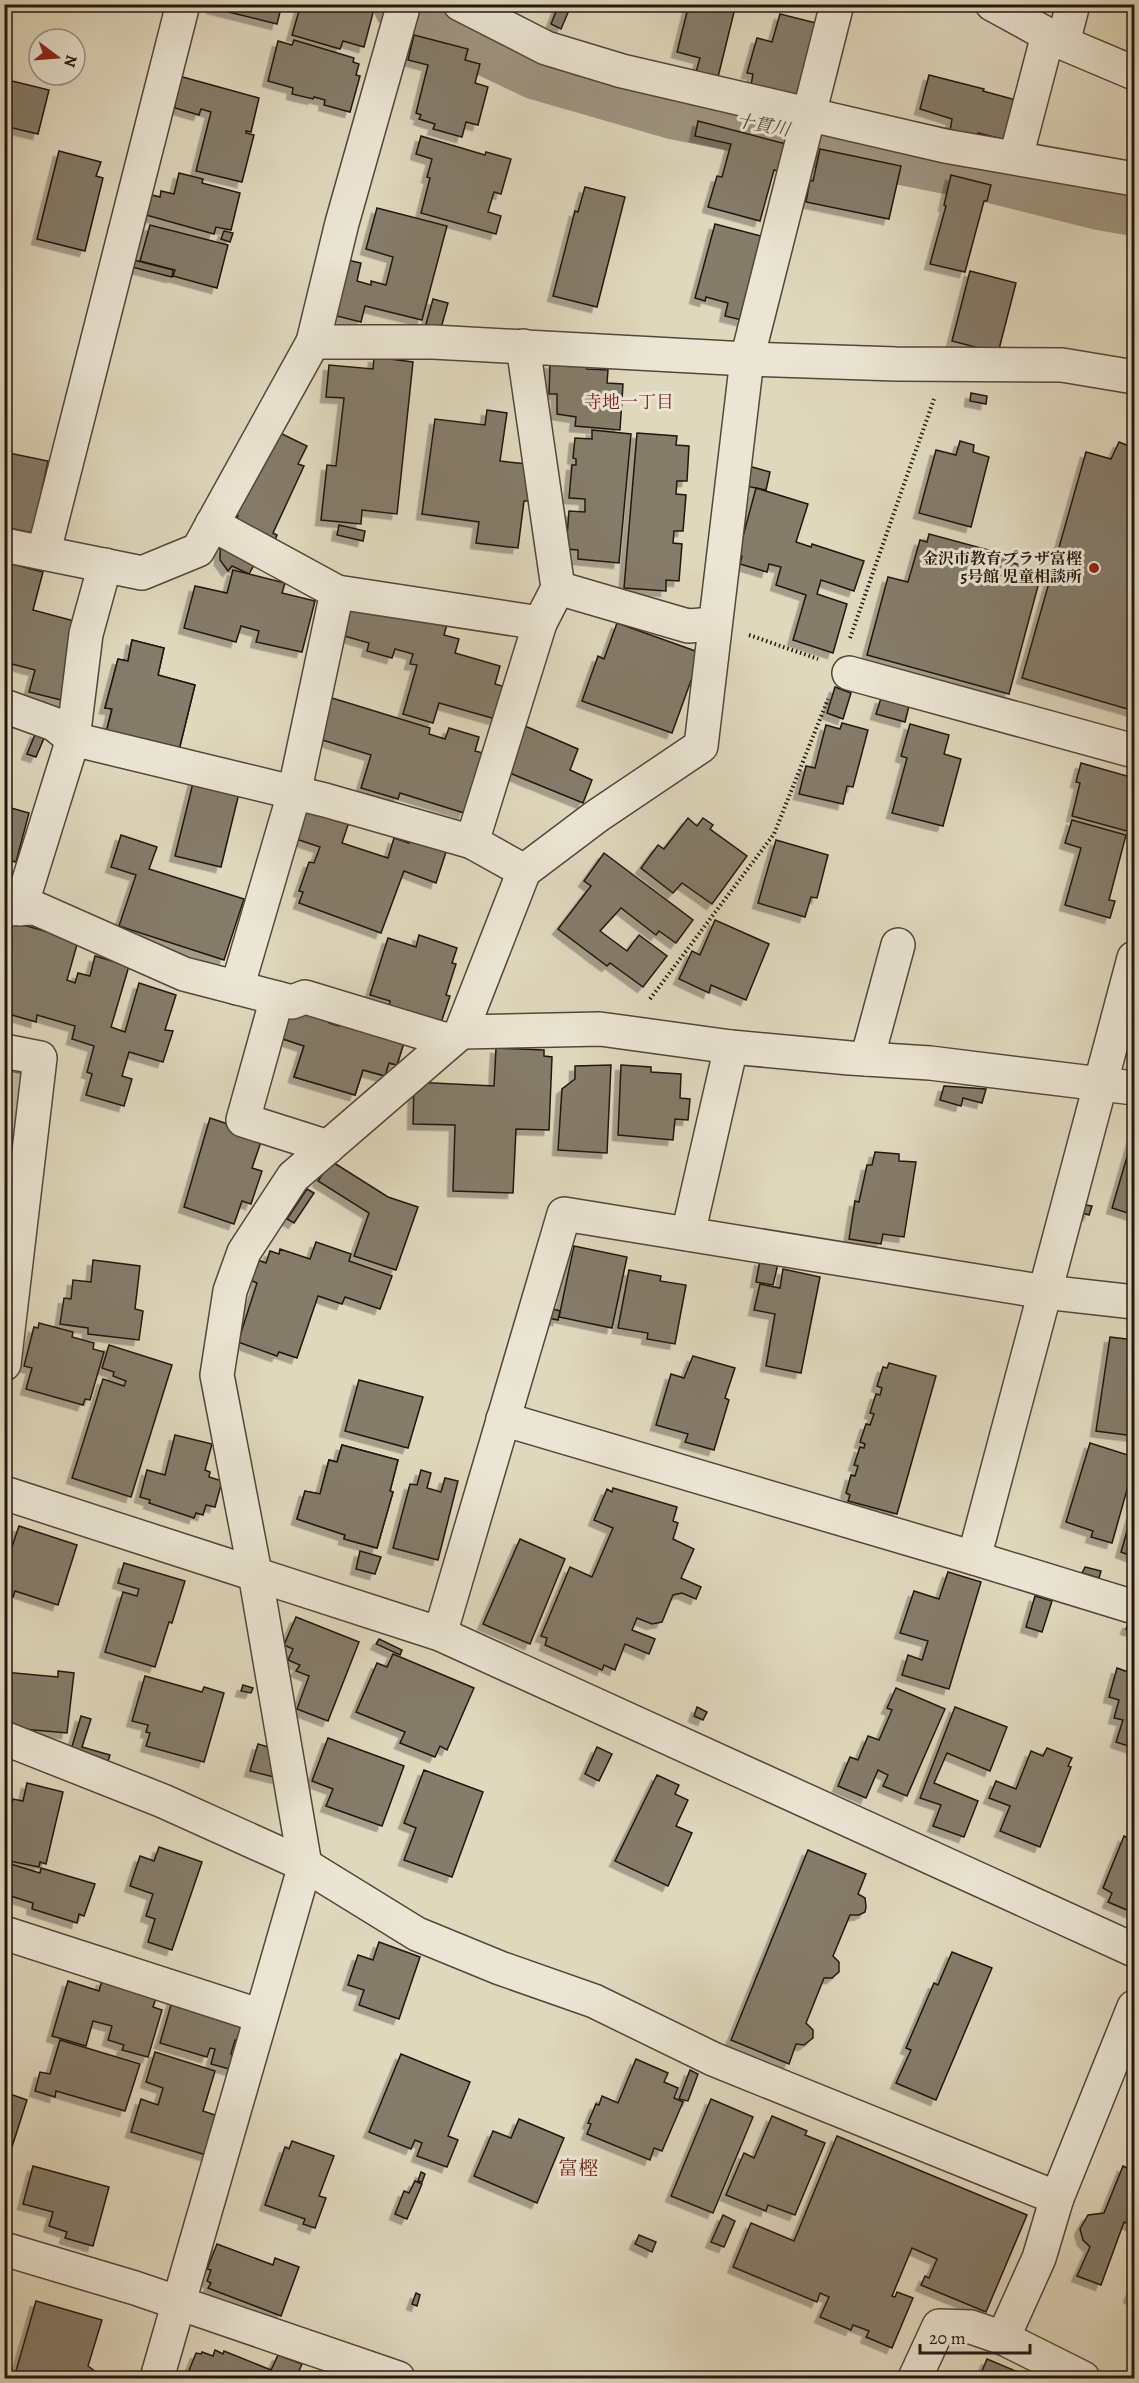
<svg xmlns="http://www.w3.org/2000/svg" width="1139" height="2383" viewBox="0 0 1139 2383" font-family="Alegreya,'Noto Serif JP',serif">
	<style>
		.green { fill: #c0b7a0; stroke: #726758; stroke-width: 1.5 }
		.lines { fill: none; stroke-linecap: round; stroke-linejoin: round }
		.river { stroke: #a09683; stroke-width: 66 }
		.building { fill: #857b6a; stroke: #231711; stroke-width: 1.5; filter: url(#shadow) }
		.street-casing { stroke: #52473c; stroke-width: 36 }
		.path { stroke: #231711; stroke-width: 4; stroke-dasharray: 1.5 3; stroke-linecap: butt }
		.street { stroke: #ebe6d4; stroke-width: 33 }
		.poi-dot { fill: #8f2418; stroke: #ebe6d4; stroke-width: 2 }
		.labels { text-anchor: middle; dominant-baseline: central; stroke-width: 6; stroke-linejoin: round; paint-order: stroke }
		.poi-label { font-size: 16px; font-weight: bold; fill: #231711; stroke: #ebe6d4; text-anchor: end }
		.water-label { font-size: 18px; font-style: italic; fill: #554a3f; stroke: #ebe6d4 }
		.neighbourhood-label { font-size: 18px; fill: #7a1f14; stroke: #ebe6d4 }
		.quarter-label { font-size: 20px; fill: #7a1f14; stroke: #ebe6d4 }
	</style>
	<defs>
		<filter id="shadow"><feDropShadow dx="-5.5" dy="5.5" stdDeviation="0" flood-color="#0004"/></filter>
	</defs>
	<rect width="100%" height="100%" fill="#e0d8bd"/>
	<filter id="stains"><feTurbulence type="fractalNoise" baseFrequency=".00333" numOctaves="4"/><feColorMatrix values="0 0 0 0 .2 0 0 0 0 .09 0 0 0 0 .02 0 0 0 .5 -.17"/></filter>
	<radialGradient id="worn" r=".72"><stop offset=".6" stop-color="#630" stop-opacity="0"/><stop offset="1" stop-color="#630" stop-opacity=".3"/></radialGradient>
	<polygon class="green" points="5,1070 24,1074 5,1232"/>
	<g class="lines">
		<polyline class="river" points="406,4 538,67 677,107 992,170 1100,197 1134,203"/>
	</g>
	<g class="building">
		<polygon points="213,4 282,4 277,24 212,8"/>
		<polygon points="301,4 358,4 374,9 364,47 343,41 340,49 292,35"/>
		<polygon points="559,4 570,8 561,29 551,24"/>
		<polygon points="689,4 736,4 718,77 696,72 700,58 677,52"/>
		<polygon points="780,14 820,24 801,98 751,85 753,74 747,73 757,38 772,42"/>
		<polygon points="414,35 468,49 465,60 480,64 475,83 488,87 478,125 466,122 462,137 433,129 435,124 419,119 421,115 416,113 428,65 408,60"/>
		<polygon points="294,40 354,58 353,62 359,64 356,75 360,76 350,112 324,105 325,100 314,97 313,99 292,94 293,88 268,81 278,41 292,45"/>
		<polygon points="929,75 984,89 983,91 1016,100 1006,140 978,133 978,137 950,131 952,119 920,109"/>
		<polygon points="179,76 259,98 251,132 246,131 246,133 254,135 242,182 196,171 211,112 201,109 199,115 175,108 175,105 172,105"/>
		<polygon points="4,79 49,90 38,134 4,126"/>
		<polygon points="698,121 786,144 778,171 774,170 760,221 708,207 717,176 722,177 731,144 695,136"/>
		<polygon points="421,136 485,155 486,152 511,159 501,194 494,192 488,212 501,216 496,234 421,213 430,178 427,177 432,159 416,154"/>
		<polygon points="820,149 901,166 889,219 806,202 810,180 813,181"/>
		<polygon points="59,151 101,162 96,176 103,178 85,251 37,239"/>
		<polygon points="179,173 203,179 202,183 240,193 231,230 216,227 214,234 146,215 152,195 160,197 161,191 174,194"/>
		<polygon points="951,175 991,185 987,201 984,201 965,272 930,264 946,206 944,205"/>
		<polygon points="585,187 625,197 597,307 553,296 575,211 578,212"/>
		<polygon points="377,208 447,226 422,320 365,306 361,322 333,315 347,260 361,263 357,281 371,285 371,281 386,285 393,257 366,249"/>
		<polygon points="715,224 761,236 746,321 725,316 728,303 706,297 705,301 695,298"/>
		<polygon points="150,225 228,245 217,288 173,276 175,270 140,261"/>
		<polygon points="224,231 233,233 230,242 221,239"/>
		<polygon points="134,260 173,270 172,277 132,267"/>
		<polygon points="970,271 1016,283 998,353 952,341"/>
		<polygon points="433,299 448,303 441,328 426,324"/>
		<polygon points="374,357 413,362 397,514 362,510 361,524 321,520 327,465 336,466 344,398 326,397 329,365 373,369"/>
		<polygon points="550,363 587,365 587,369 608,370 607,383 623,384 620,430 575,426 576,417 557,414 557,394 549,394"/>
		<polygon points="971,393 987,396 986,404 970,401"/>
		<polygon points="487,410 507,413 500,461 527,464 529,490 528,501 524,501 518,548 476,543 479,522 422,514 435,419 485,425"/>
		<polygon points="592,430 631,434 619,563 578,559 578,550 566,549 569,511 585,512 585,499 569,498 572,465 576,465 576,459 573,458 575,438 592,439"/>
		<polygon points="278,432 307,446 298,464 304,466 273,533 277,535 273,545 234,524 238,516 237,515 263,455"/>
		<polygon points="637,433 677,436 676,445 689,446 687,481 677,481 676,494 686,495 683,531 674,531 673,543 682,544 679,581 666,580 666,591 624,588"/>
		<polygon points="960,441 974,445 973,452 989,457 971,527 919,513 936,450 956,455"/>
		<polygon points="1119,442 1134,448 1134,711 1022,678 1086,452 1111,459"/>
		<polygon points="4,452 48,461 33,533 4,527"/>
		<polygon points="745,465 770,472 766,490 741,485"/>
		<polygon points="756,488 808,504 796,542 811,547 812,544 864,561 854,591 821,580 817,594 847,604 833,653 793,640 806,595 776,585 781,567 769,564 767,572 740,564 742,556 738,555"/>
		<polygon points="339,525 365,531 363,541 337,535"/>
		<polygon points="929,534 1007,555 1006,561 1042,571 1009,694 867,655 888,577 908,582 920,540 927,542"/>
		<polygon points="220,545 255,563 249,574 232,566 228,571 220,560"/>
		<polygon points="4,562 43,572 33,610 78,622 65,701 29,692 35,670 4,662"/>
		<polygon points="233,570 285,583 282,593 315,601 302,652 256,642 259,631 241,626 236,642 184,628 195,586 227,593"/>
		<polygon points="349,606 447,624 444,635 459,639 455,653 500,666 495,684 509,688 499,720 439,703 433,723 403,714 417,665 410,664 413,654 395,649 392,658 367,651 369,643 341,635"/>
		<polygon points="617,623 701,653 672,733 582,701 598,656 604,659"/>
		<polygon points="132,640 164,648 158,675 195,685 179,750 106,733 112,709 105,708 118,659 128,661"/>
		<polygon points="132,640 164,648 158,675 195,685 179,750 106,733 112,709 105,708 118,659 128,661"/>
		<polygon points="835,687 851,693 843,719 827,713"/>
		<polygon points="332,698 430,728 429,734 445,739 449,728 479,737 475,751 483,753 464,813 400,793 398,799 361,788 371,755 319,739"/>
		<polygon points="881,698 909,706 905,722 876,714"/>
		<polygon points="842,723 868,730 853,787 847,786 843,804 799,794 806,766 815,768 826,725 840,729"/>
		<polygon points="910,724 949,735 944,754 961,759 943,826 892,813 907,758 901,756"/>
		<polygon points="525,726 578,749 570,770 592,780 583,803 507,772"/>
		<polygon points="36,732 45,736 36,757 27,754"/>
		<polygon points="1081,763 1134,778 1131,797 1134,799 1134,833 1072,816 1080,783 1076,782"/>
		<polygon points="194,779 240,789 221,867 175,856"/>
		<polygon points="4,806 29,813 16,862 4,859"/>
		<polygon points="304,806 349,822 342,843 388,858 394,838 409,843 411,836 447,849 436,883 404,871 381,933 299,903 303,892 299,891 309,862 314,863 320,847 293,838"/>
		<polygon points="688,818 697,826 703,818 713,825 710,829 747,856 712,904 682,883 673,893 641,868 658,845 664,849"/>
		<polygon points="1072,820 1126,835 1109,900 1115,901 1110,918 1065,905 1081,848 1065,843"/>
		<polygon points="121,835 157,847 149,869 244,899 224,960 119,926 136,875 111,867"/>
		<polygon points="776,840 828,855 817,898 811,897 805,917 758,903"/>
		<polygon points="604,853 693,920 676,943 659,931 656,935 621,908 600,931 627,951 639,935 667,956 643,987 610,963 607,966 558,929 591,886 584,881"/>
		<polygon points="7,920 78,941 67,980 75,983 78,973 90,976 95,956 129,966 111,1027 125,1032 139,983 176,995 165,1030 173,1031 163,1062 129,1052 122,1076 132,1079 124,1106 86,1095 92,1074 87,1072 94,1046 72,1039 75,1026 37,1015 36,1022 5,1013 4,930"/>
		<polygon points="715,920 769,944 746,1000 711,985 709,993 679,979 692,951 700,955"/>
		<polygon points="419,935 457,948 452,963 456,964 446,995 450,996 441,1023 389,1007 390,1001 370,995 388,938 416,947"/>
		<polygon points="283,1011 330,1018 329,1023 339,1026 341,1020 406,1036 397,1065 389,1063 385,1076 363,1070 355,1095 294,1077 304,1046 277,1037"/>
		<polygon points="283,1011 330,1018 329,1023 339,1026 341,1020 406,1036 397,1065 389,1063 385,1076 363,1070 355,1095 294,1077 304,1046 277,1037"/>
		<polygon points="496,1048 544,1050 544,1056 552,1057 549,1130 516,1129 513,1193 453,1191 455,1125 413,1124 414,1082 494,1086"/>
		<polygon points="611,1065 607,1153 558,1150 562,1089 575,1079 575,1066"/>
		<polygon points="621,1065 651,1067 651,1072 681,1074 680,1098 690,1099 688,1120 675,1119 673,1140 618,1135"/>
		<polygon points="944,1086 986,1089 982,1103 963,1098 961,1106 940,1100"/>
		<polygon points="210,1118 263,1136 252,1168 262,1171 251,1204 242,1201 234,1224 184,1207"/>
		<polygon points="1134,1133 1134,1215 1112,1208"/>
		<polygon points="875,1152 899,1154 899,1161 916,1162 904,1237 883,1234 881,1244 849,1239 855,1201 859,1202 867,1165 872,1165"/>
		<polygon points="331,1161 388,1197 418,1207 396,1270 354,1256 369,1213 318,1181"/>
		<polygon points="307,1189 314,1193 294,1223 287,1219"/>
		<polygon points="1081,1204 1092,1206 1089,1215 1079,1212"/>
		<polygon points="316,1242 351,1254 349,1261 392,1276 380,1309 345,1297 342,1304 318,1296 297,1358 279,1352 277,1356 238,1342 257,1283 250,1280 258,1260 266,1263 270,1251 279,1254 280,1249 310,1259"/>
		<polygon points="574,1246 627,1257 612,1328 559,1317"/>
		<polygon points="93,1260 140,1266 135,1309 143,1311 139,1340 88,1334 88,1328 60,1324 64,1298 71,1299 73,1280 91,1282"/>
		<polygon points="760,1260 778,1264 773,1285 756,1282"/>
		<polygon points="783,1269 820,1277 801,1373 766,1366 775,1314 754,1310 760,1284 780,1288"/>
		<polygon points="629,1270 661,1276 660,1281 686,1285 675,1344 647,1339 648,1333 618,1328"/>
		<polygon points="550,1308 560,1311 558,1320 548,1318"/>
		<polygon points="39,1323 73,1332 72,1337 94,1343 93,1349 104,1352 90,1400 85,1399 83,1405 26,1389 32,1368 24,1366 34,1327 38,1328"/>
		<polygon points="1110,1337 1134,1340 1134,1436 1096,1431"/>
		<polygon points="109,1345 172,1365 131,1497 72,1478 103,1379 124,1386 126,1381 113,1376 114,1372 102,1368"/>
		<polygon points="693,1356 735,1368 725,1398 729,1400 714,1450 685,1442 688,1434 656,1425 671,1374 684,1378"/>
		<polygon points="889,1363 936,1376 897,1514 848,1501 850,1495 846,1493 851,1475 855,1476 858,1466 854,1465 860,1447 864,1448 865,1444 860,1442 866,1424 870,1425 874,1414 870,1413 876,1394 880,1395 882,1388 877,1386 883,1367 887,1368"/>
		<polygon points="359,1380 423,1397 408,1448 345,1431"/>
		<polygon points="175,1435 212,1444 205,1470 210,1472 209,1477 222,1481 215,1507 206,1505 203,1515 196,1513 194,1518 149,1503 150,1500 140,1497 147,1470 165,1475"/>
		<polygon points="1090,1443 1134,1457 1134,1465 1112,1543 1091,1537 1093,1531 1066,1522"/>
		<polygon points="342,1445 398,1460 390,1491 393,1492 377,1548 344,1539 345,1535 297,1519 305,1491 320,1494 329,1460 337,1462"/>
		<polygon points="342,1445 398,1460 390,1491 393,1492 377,1548 344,1539 345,1535 297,1519 305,1491 320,1494 329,1460 337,1462"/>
		<polygon points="421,1470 431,1473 427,1488 441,1492 445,1478 458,1481 438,1560 393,1548 410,1484 417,1485"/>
		<polygon points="613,1488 677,1507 673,1521 678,1523 673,1539 694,1549 681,1578 701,1587 696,1599 682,1593 673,1595 662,1622 652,1624 637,1618 632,1630 655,1639 649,1654 625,1644 615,1670 604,1665 602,1670 545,1645 547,1638 541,1636 570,1567 592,1577 613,1528 594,1520 607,1489 612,1492"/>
		<polygon points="1132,1514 1134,1515 1134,1557 1121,1552"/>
		<polygon points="19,1526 77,1545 58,1605 15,1591 13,1597 4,1597 4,1570"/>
		<polygon points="520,1539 565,1559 530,1644 483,1624"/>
		<polygon points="360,1551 381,1557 375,1574 356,1569"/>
		<polygon points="124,1563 185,1581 172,1623 169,1622 155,1667 105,1652 123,1592 137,1596 139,1589 118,1583"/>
		<polygon points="1085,1567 1101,1571 1099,1578 1082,1573"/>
		<polygon points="948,1572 981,1582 949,1689 902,1675 908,1655 922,1660 928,1641 900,1633 914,1591 939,1599"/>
		<polygon points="1035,1596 1052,1601 1042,1632 1026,1627"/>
		<polygon points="296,1617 359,1642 328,1721 297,1709 309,1676 296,1671 300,1665 288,1660 293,1649 284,1645"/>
		<polygon points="1128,1623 1134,1625 1134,1631 1126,1629"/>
		<polygon points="379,1639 402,1650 400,1655 376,1644"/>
		<polygon points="393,1654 474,1688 447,1750 440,1746 435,1757 400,1743 405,1732 356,1712 377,1663 387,1667"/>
		<polygon points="1117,1668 1134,1674 1134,1748 1116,1742 1123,1720 1114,1718 1119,1700 1109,1697"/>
		<polygon points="58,1671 74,1673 67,1733 12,1728 4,1723 4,1672 58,1677"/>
		<polygon points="145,1676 202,1692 204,1687 224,1693 204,1762 146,1746 150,1733 146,1732 148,1725 132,1721"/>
		<polygon points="243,1685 253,1688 251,1693 241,1691"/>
		<polygon points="896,1688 945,1709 907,1796 883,1786 888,1775 878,1770 866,1798 838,1786 850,1757 858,1760 868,1736 879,1740 892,1710 887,1708"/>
		<polygon points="697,1707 707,1712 703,1720 694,1716"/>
		<polygon points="955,1707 1007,1727 990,1771 947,1753 934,1783 978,1801 964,1837 933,1826 941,1805 920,1798"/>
		<polygon points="81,1716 91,1719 82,1747 110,1755 107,1764 71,1750"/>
		<polygon points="328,1738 404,1766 382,1826 326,1806 333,1789 312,1781"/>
		<polygon points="258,1744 272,1748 278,1778 250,1771"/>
		<polygon points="597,1747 612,1754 599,1781 585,1774"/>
		<polygon points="1047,1748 1072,1758 1068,1766 1071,1767 1040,1847 1000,1831 1010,1806 989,1798 996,1781 1016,1789 1031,1751 1043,1756"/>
		<polygon points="424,1770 483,1792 452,1877 404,1860 416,1828 404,1823"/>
		<polygon points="657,1775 679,1785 675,1794 688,1800 676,1826 692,1833 668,1886 615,1861"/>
		<polygon points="27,1783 63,1792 46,1864 40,1862 39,1867 4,1860 4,1834 13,1799 23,1801"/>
		<polygon points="1124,1836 1134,1841 1134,1913 1108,1902 1112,1893 1103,1888"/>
		<polygon points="159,1847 202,1862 172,1950 148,1942 155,1919 146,1916 153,1894 130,1886 140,1856 154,1861"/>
		<polygon points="808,1850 866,1874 858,1894 865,1898 866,1907 865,1912 859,1915 850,1915 833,1956 839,1962 839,1972 832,1978 824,1978 806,2023 813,2030 813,2038 804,2045 796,2044 789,2064 731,2040"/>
		<polygon points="4,1862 40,1873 41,1868 95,1884 84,1916 79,1914 77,1923 32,1909 33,1903 4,1894"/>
		<polygon points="379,1942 420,1957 399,2019 359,2005 364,1990 348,1985 358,1955 373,1960"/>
		<polygon points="952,1952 992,1968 936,2100 896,2083 911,2050 906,2048 934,1983 938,1985"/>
		<polygon points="102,1980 158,1992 153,2007 162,2010 148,2057 122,2050 124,2045 108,2040 112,2026 93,2021 86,2046 52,2036 68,1981 99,1991"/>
		<polygon points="173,1998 244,2026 240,2041 235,2040 231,2054 237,2056 233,2070 211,2064 215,2049 210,2048 207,2057 160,2043"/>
		<polygon points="60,2040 140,2064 125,2111 56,2091 55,2097 35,2091 40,2072 50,2074"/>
		<polygon points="155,2052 215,2071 203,2111 218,2116 206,2155 131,2132 141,2099 158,2105 163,2088 146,2082"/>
		<polygon points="401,2054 470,2082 448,2136 458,2140 447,2167 417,2156 422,2143 415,2140 411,2149 369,2132"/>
		<polygon points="636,2059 668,2073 664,2082 678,2088 674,2098 683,2102 662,2151 654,2148 650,2160 587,2134 591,2124 588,2123 596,2104 599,2105 602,2096 618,2103"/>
		<polygon points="690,2070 698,2074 688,2101 679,2099"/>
		<polygon points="4,2092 27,2100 4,2172"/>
		<polygon points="711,2099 753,2117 713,2213 671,2196"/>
		<polygon points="772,2116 807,2131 805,2135 825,2143 795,2215 768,2205 766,2211 726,2195 744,2153 754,2158"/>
		<polygon points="519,2119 564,2138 537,2203 474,2176 493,2131 511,2138"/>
		<polygon points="837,2136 1027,2215 986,2312 921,2285 925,2276 929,2278 937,2259 912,2248 892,2296 895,2297 897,2292 913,2298 892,2348 866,2337 869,2331 853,2325 851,2330 820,2317 829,2297 820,2293 817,2302 733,2267 751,2223 794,2241"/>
		<polygon points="292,2141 334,2156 319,2196 326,2198 315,2228 303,2224 305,2219 265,2205 285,2147 289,2149"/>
		<polygon points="33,2166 109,2187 93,2246 65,2238 67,2232 49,2226 53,2212 23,2204"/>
		<polygon points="1123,2166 1134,2171 1134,2226 1124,2222 1101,2285 1077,2276 1090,2247 1083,2240 1080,2229 1088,2215 1104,2213"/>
		<polygon points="421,2172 425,2174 422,2182 418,2181"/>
		<polygon points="415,2181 422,2184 407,2219 395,2214 404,2191 409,2193"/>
		<polygon points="723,2215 735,2221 724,2247 711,2242"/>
		<polygon points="639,2235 656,2242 652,2252 635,2244"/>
		<polygon points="217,2244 273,2265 275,2258 299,2267 281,2316 208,2288 211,2283 207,2281 211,2270 207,2269"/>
		<polygon points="1134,2285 1134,2300 1129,2297"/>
		<polygon points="416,2293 420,2295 417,2306 412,2304"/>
		<polygon points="36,2301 102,2320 88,2366 96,2372 94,2378 14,2378"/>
		<polygon points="215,2350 223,2354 224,2351 271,2370 278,2355 302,2364 296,2378 186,2378 196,2353 201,2354 202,2352 213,2356"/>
		<polygon points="987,2359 1032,2378 979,2378"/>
	</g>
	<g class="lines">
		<defs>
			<g id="street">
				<polyline points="460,4 546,48 622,71 945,146 1134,179"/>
				<polyline points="992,4 1063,43 1134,73"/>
				<polyline points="1063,43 1073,4"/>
				<polyline points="1016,157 1048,35"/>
				<polyline points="313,342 433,342 747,359 896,364 1062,365 1134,377"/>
				<polyline points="523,346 558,588 540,623 472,842 524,871"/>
				<polyline points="212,524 337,592 294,794 237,988"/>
				<polyline points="4,545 142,573 198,550 313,342 342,223 404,4"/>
				<polyline points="44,551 183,4"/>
				<polyline points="558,588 688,626 715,624"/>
				<polyline points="337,592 540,623"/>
				<polyline points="849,673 1134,751"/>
				<polyline points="4,706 54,724 73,739 325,800 472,842"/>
				<polyline points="4,909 35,908 184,974 292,1002 305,997 450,1041"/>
				<polyline points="20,909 73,739 86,634 105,565"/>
				<polyline points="1134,958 974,1558 1134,1607"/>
				<polyline points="277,998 243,1120 328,1147"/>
				<polyline points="461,1032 600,1029 731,1047 850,1058 930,1063 1134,1088"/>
				<polyline points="4,1051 40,1058 4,1364"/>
				<polyline points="867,1059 898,945"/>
				<polyline points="688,1234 731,1047"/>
				<polyline points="503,1419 974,1558"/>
				<polyline points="4,1493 440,1634 1134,1950"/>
				<polyline points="440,1634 564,1214 1045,1292 1134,1302"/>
				<polyline points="4,1738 163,1801 305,1865 417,1934 500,1968 594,2001 713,2059 1057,2198"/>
				<polyline points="4,1933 261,2016"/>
				<polyline points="4,2249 135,2288 398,2378"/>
				<polyline points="1003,2338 1039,2258 1057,2198 1134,2007"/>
				<polyline points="157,2378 305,1865 255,1573 217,1375 230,1291 244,1252 293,1177 461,1032 524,871 597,816 701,746 747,359 837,4"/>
				<polyline points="915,2378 939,2326 971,2327 1003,2338 1083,2378"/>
			</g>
		</defs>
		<use href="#street" class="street-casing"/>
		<g class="path">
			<polyline points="749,635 818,659"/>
			<polyline points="850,638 934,399"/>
			<polyline points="650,999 774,834 828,699"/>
		</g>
		<use href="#street" class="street"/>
	</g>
	<circle class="poi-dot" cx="1094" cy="568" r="6"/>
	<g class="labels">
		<g class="poi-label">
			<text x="1082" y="559">金沢市教育プラザ富樫<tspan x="1082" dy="18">5号館 児童相談所</tspan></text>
		</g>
		<g class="water-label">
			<text transform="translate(763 125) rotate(11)">十貫川</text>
		</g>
		<g class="neighbourhood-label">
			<text x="629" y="402">寺地一丁目</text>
		</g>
		<g class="quarter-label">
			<text x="578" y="2168">富樫</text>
		</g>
	</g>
	<rect width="1139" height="2383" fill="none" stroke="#e0d8bd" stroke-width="24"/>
	<rect x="6" y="6" width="1127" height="2371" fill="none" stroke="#231711" stroke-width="3"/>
	<rect x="12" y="12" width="1115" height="2359" fill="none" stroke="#231711" stroke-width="1.5"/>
	<g transform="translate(57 57) rotate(106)"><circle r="28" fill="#ebe6d4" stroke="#9b9386" stroke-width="1.5"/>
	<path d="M0-4.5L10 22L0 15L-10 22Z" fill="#8f2418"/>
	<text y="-9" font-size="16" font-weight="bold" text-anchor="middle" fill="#231711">N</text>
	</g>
	<path d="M920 2344v9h110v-9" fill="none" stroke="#231711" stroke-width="3"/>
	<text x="929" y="2344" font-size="18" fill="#231711" stroke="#ebe6d4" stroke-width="4.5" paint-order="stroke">20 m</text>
	<rect width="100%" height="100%" filter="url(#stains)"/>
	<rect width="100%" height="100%" fill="url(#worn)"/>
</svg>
